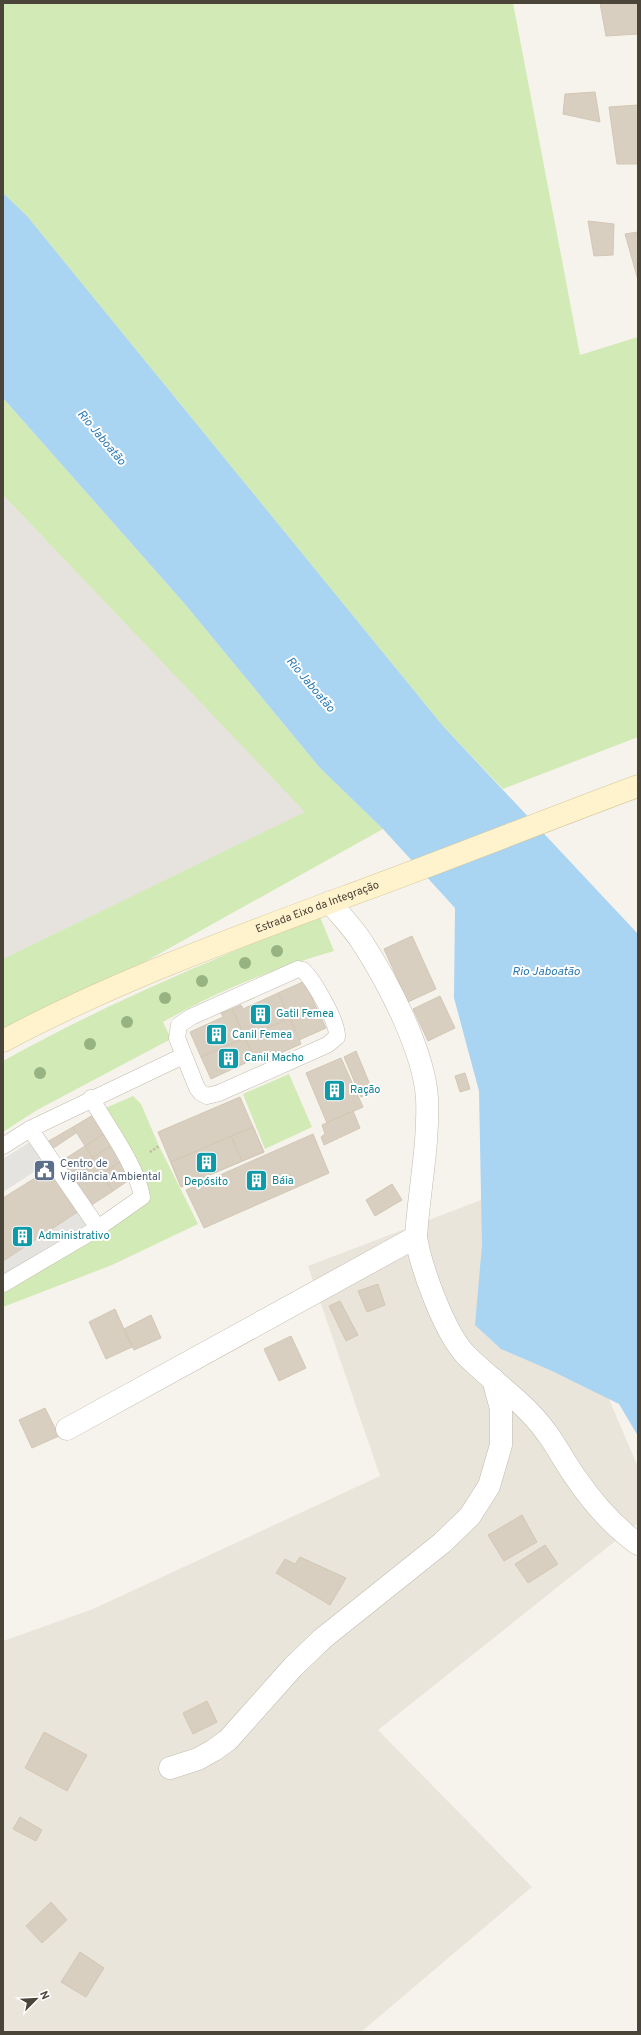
<svg xmlns="http://www.w3.org/2000/svg" width="641" height="2035" viewBox="0 0 641 2035" font-family="Overpass,sans-serif">
	<style>
		.residential { fill: #eae5da }
		.industrial { fill: #e6e2dd }
		.green { fill: #d2eab5 }
		.parking { fill: #e5e3e0 }
		.water { fill: #a9d4f2 }
		.building { fill: #d8cfc1; stroke: #d3c7b4 }
		.lines { fill: none; stroke-linecap: round; stroke-linejoin: round }
		.service-casing { stroke: #c2bbae; stroke-width: 17 }
		.minor-casing { stroke: #c2bbae; stroke-width: 23 }
		.secondary-casing { stroke: #d6c79b; stroke-width: 23 }
		.path { stroke: #c4b79f; stroke-width: 2.5; stroke-dasharray: 2 2; stroke-linecap: butt }
		.service { stroke: #fff; stroke-width: 16 }
		.minor { stroke: #fff; stroke-width: 22 }
		.secondary { stroke: #fff3cd; stroke-width: 22 }
		.tree { fill: #97b381 }
		.labels { text-anchor: middle; dominant-baseline: central; stroke-width: 4; stroke-linejoin: round; paint-order: stroke }
		.street-label { font-size: 11px; fill: #4b4439; stroke: #fff }
		.culture-label { font-size: 11px; fill: #0d838f; stroke: #fff; text-anchor: start }
		.service-label { font-size: 11px; fill: #4e5e75; stroke: #fff; text-anchor: start }
		.water-label { font-size: 12px; font-style: italic; fill: #2e7ab2; stroke: #fff }
	</style>
	<rect width="100%" height="100%" fill="#f6f3ec"/>
	<polygon class="residential" points="518,1186 638,1467 638,1523 378,1730 532,1887 361,2032 3,2032 3,1641 93,1609 380,1476 308,1266"/>
	<polygon class="industrial" points="3,495 306,812 3,959"/>
	<g class="green">
		<polygon points="3,3 513,3 580,355 638,337 638,737 503,789 443,726 27,216 3,193"/>
		<polygon points="3,398 184,603 320,768 383,829 3,1041 3,959 305,812 3,495"/>
		<path d="M320 917 334 951C275 968 217 991 163 1022L171 1039 37 1110 3 1132V1061C104 1005 211 959 320 917Z"/>
		<polygon points="289,1074 312,1127 265,1149 243,1094"/>
		<polygon points="133,1096 141,1104 159,1146 198,1224 112,1265 3,1307 3,1286 151,1199 101,1110"/>
	</g>
	<g class="parking">
		<polygon points="33,1140 48,1163 3,1192 3,1159"/>
		<polygon points="79,1211 96,1229 3,1285 3,1261"/>
	</g>
	<polygon class="water" points="3,193 27,216 443,726 638,934 638,1436 619,1404 550,1370 501,1349 475,1325 482,1245 479,1091 454,998 455,908 383,829 320,768 184,603 3,398"/>
	<g class="building">
		<polygon points="600,3 638,3 638,34 606,36"/>
		<polygon points="595,92 600,122 563,114 565,94"/>
		<polygon points="638,105 638,164 617,164 609,107"/>
		<polygon points="588,221 614,224 613,255 594,256"/>
		<polygon points="638,232 638,280 625,234"/>
		<polygon points="412,936 436,989 408,1002 384,949"/>
		<polygon points="305,981 316,1007 290,1018 278,993"/>
		<polygon points="278,993 290,1018 245,1038 232,1009 241,1005 243,1009"/>
		<polygon points="440,996 455,1028 428,1041 413,1009"/>
		<polygon points="316,1007 326,1028 299,1040 290,1018"/>
		<polygon points="232,1009 245,1038 201,1057 190,1032 223,1017 221,1013"/>
		<polygon points="290,1018 301,1044 276,1055 274,1050 254,1059 245,1038"/>
		<polygon points="245,1038 254,1059 211,1079 201,1057"/>
		<polygon points="356,1051 373,1092 361,1097 344,1057"/>
		<polygon points="341,1058 363,1107 327,1123 306,1073"/>
		<polygon points="465,1073 470,1089 460,1092 455,1076"/>
		<polygon points="240,1097 264,1152 181,1187 158,1132"/>
		<polygon points="353,1111 360,1128 324,1145 321,1137 325,1134 322,1125"/>
		<polygon points="93,1115 104,1134 85,1146 73,1127"/>
		<polygon points="73,1127 76,1133 52,1149 47,1142"/>
		<polygon points="253,1127 264,1152 242,1161 231,1136"/>
		<polygon points="104,1134 111,1146 92,1158 85,1146"/>
		<polygon points="313,1134 329,1173 204,1228 186,1190"/>
		<polygon points="231,1136 242,1161 181,1187 171,1162"/>
		<polygon points="85,1146 113,1191 90,1206 60,1162"/>
		<polygon points="111,1146 121,1161 102,1174 92,1158"/>
		<polygon points="121,1161 132,1178 113,1191 102,1174"/>
		<polygon points="51,1168 79,1211 3,1261 3,1198"/>
		<polygon points="392,1184 402,1200 375,1216 366,1200"/>
		<polygon points="378,1284 385,1305 367,1312 358,1291"/>
		<polygon points="340,1301 358,1335 346,1341 329,1306"/>
		<polygon points="115,1309 132,1347 106,1359 89,1322"/>
		<polygon points="151,1315 161,1338 134,1350 124,1329"/>
		<polygon points="291,1336 306,1368 279,1381 264,1349"/>
		<polygon points="45,1408 59,1436 32,1448 19,1420"/>
		<polygon points="522,1515 537,1542 504,1561 488,1535"/>
		<polygon points="545,1545 558,1564 528,1583 515,1564"/>
		<polygon points="300,1557 346,1578 330,1605 276,1573 285,1559 295,1564"/>
		<polygon points="207,1701 217,1722 193,1734 183,1713"/>
		<polygon points="44,1732 87,1755 67,1791 25,1768"/>
		<polygon points="20,1817 42,1830 36,1841 13,1829"/>
		<polygon points="51,1902 67,1920 42,1943 26,1926"/>
		<polygon points="80,1952 104,1968 86,1997 61,1982"/>
	</g>
	<g class="lines">
		<defs>
			<g id="service">
				<path d="M298 969 303 970C314 981 338 1022 337 1037L327 1045 219 1093 207 1096 201 1093 197 1088 177 1038 179 1025 191 1017Z"/>
				<polyline points="30,1129 98,1228"/>
				<polyline points="3,1146 30,1129 183,1056"/>
				<path d="M3 1284 98 1228 142 1197C137 1166 107 1126 91 1098"/>
			</g>
			<g id="minor">
				<path d="M330 902C340 915 353 928 362 942 388 982 424 1051 427 1098 429 1145 419 1190 416 1237 421 1268 444 1331 465 1354 491 1381 524 1401 546 1432 557 1446 565 1463 576 1478 593 1503 613 1526 638 1544"/>
				<polyline points="67,1429 416,1237"/>
				<polyline points="170,1768 198,1759 214,1750 228,1740 293,1667 322,1639 442,1543 470,1516 489,1486 501,1445 501,1409 493,1379"/>
			</g>
			<g id="secondary">
				<path id="s1" d="M3 1041C115 981 242 935 361 891 454 857 546 820 638 786"/>
			</g>
		</defs>
		<use href="#service" class="service-casing"/>
		<use href="#minor" class="minor-casing"/>
		<use href="#secondary" class="secondary-casing"/>
		<polyline class="path" points="150,1152 159,1146"/>
		<use href="#service" class="service"/>
		<use href="#minor" class="minor"/>
		<use href="#secondary" class="secondary"/>
	</g>
	<g class="tree">
		<circle cx="277" cy="951" r="6"/>
		<circle cx="245" cy="963" r="6"/>
		<circle cx="202" cy="981" r="6"/>
		<circle cx="165" cy="998" r="6"/>
		<circle cx="127" cy="1022" r="6"/>
		<circle cx="90" cy="1044" r="6"/>
		<circle cx="40" cy="1073" r="6"/>
	</g>
	<defs>
		<symbol id="building-square" viewBox="-11 -11 22 22"><rect x="-9" y="-9" width="18" height="18" rx="4" fill="#0f9aa8" stroke="#fff"/><path d="M-4-6H4V6H1V3H-1V6H-4ZM-2.5-4.3h1.7v1.8h-1.7ZM.8-4.3h1.7v1.8H.8ZM-2.5-1h1.7V.8h-1.7ZM.8-1h1.7V.8H.8Z" fill="#fff"/></symbol>
		<symbol id="civic-square" viewBox="-11 -11 22 22"><rect x="-9" y="-9" width="18" height="18" rx="4" fill="#5c6f8a" stroke="#fff"/><path d="M-.6-6.5H3V-4.5H.6V-3L4-1V1h2V6H-6V1h2V-1L-.6-3ZM-1.2 2.5V6h2.4V2.5Z" fill="#fff"/></symbol>
	</defs>
	<g fill-rule="evenodd">
		<use href="#building-square" x="248" y="1002" width="25" height="25"/>
		<use href="#building-square" x="204" y="1022" width="25" height="25"/>
		<use href="#building-square" x="216" y="1046" width="25" height="25"/>
		<use href="#building-square" x="322" y="1078" width="25" height="25"/>
		<use href="#building-square" x="194" y="1150" width="25" height="25"/>
		<use href="#civic-square" x="32" y="1158" width="25" height="25"/>
		<use href="#building-square" x="244" y="1168" width="25" height="25"/>
		<use href="#building-square" x="10" y="1224" width="25" height="25"/>
	</g>
	<g class="labels">
		<g class="street-label">
			<text stroke="none"><textPath href="#s1" startOffset="342">Estrada Eixo da Integração</textPath></text>
		</g>
		<g class="culture-label">
			<text x="276" y="1014">Gatil Femea</text>
			<text x="232" y="1035">Canil Femea</text>
			<text x="244" y="1058">Canil Macho</text>
			<text x="350" y="1090">Ração</text>
			<text x="272" y="1181">Báia</text>
			<text x="206" y="1182" text-anchor="middle">Depósito</text>
			<text x="38" y="1236">Administrativo</text>
		</g>
		<g class="service-label">
			<text x="60" y="1164">Centro de<tspan x="60" dy="13">Vigilância Ambiental</tspan></text>
		</g>
		<g class="water-label">
			<text transform="translate(101 438) rotate(50)">Rio Jaboatão</text>
			<text transform="translate(310 685) rotate(50)">Rio Jaboatão</text>
			<text x="546" y="972">Rio Jaboatão</text>
		</g>
	</g>
	<rect width="641" height="2035" fill="none" stroke="#4b4439" stroke-width="8"/>
	<g transform="translate(36 1999) rotate(66)" stroke="#ffffff" stroke-width="3" paint-order="stroke">
	<path d="M0-3L7 15L0 10L-7 15Z" fill="#4b4439"/>
	<text y="-6" font-size="11" font-weight="bold" text-anchor="middle" fill="#4b4439">N</text>
	</g>
</svg>
